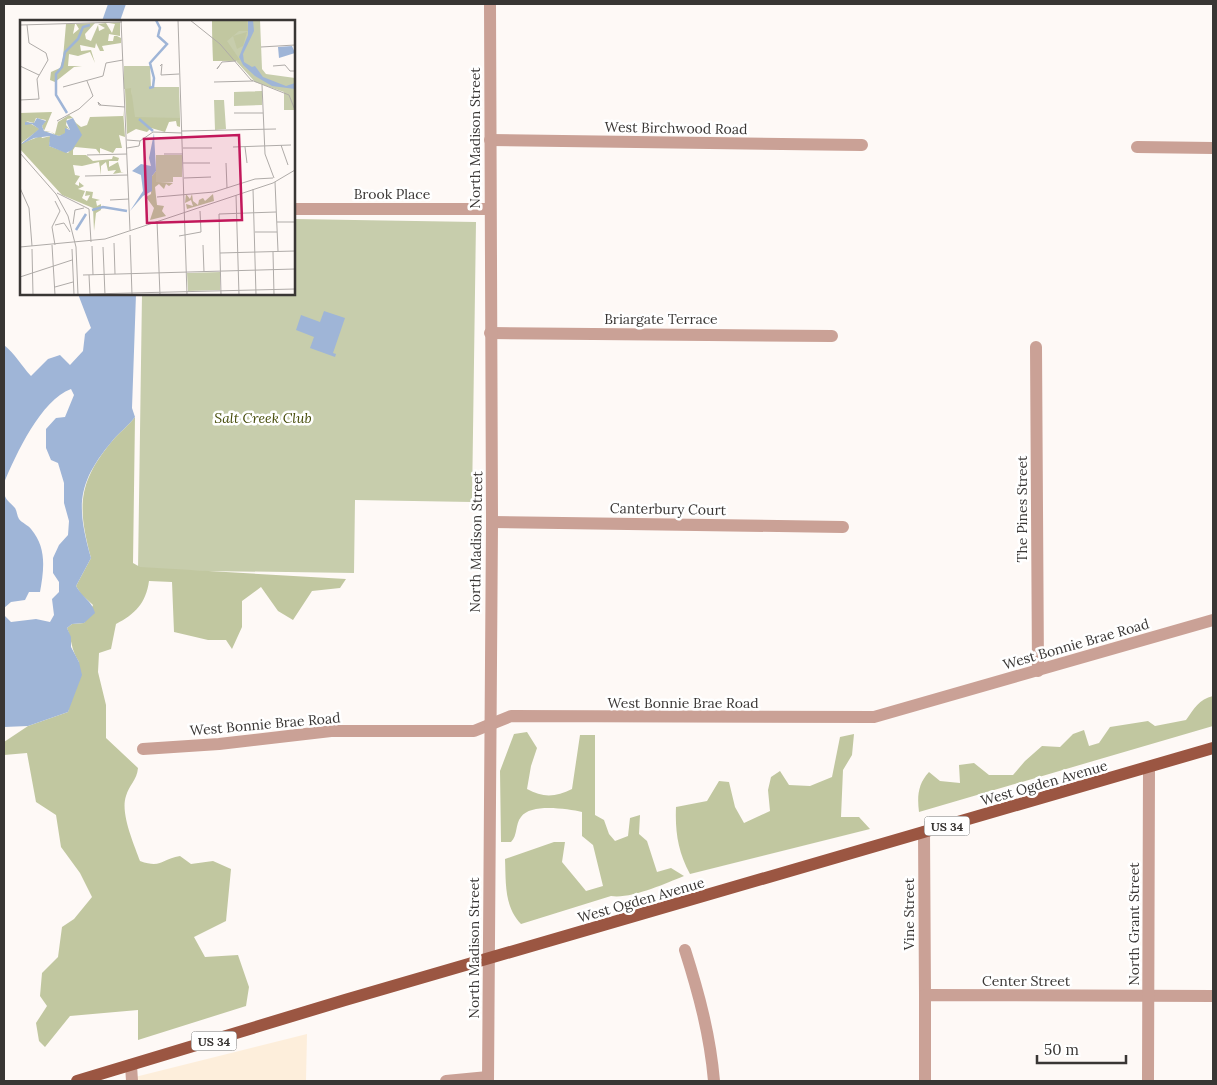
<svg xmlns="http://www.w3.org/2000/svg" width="1217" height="1085" viewBox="0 0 1217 1085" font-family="Lora,serif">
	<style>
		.commercial { fill: #fdeedb }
		.green { fill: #c7cdac }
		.forest { fill: #c1c7a0 }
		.water { fill: #9fb5d7 }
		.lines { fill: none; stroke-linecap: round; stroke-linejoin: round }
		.minor { stroke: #caa196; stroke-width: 12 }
		.primary { stroke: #9b5642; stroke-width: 12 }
		.labels { text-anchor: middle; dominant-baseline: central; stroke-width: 5; stroke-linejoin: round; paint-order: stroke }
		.shield { fill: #fff; stroke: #747271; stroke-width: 1 }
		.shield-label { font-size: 12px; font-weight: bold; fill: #393634 }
		.street-label { font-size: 14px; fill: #393634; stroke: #fff }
		.park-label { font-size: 14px; font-style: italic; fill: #474d0b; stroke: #fff }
		.inset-river { fill: none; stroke: #9fb5d7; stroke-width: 2.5 }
		.inset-road { fill: none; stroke: #afaba8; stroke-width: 1 }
		.view { fill: #c2185b; fill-opacity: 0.15; stroke: #c2185b; stroke-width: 2.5 }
		.inset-edge { fill: none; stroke: #393634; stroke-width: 2.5 }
	</style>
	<rect width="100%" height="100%" fill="#fef9f6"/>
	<polygon class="commercial" points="307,1034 306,1081 135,1081 135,1077"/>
	<polygon class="green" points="294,219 476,222 472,502 355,500 354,573 138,570 142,294 294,294"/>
	<g class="forest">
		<path d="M135 417 133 563 140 567 346 579 340 588 312 591 293 620 278 611 261 587 242 601V627L232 649 226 640H208L174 632 172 582 149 581C146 603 135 614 116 624L111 649 99 653 98 672 106 705V738L138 768C137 780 129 785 126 796 120 813 134 844 140 861 162 869 161 859 180 856L191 864 213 861 231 869 226 921 194 937 205 957 238 955 249 987 246 1006 138 1040V1010L70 1016 45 1047 39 1041 36 1023 47 1006 40 996 42 973 58 957 62 927 74 919 92 897 80 873 61 847 56 815 36 802 27 753 4 755V742L28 726 68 712 79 662C71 650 72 640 67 628L72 624 84 623 93 605 81 594 76 586 91 558C77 506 78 482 113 440 120 432 128 426 135 417Z"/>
		<path d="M1213 696V726L919 812C917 796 918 784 929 772L940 781 960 783 959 765 974 763 989 775H1013L1025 761 1042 746 1060 747 1073 734 1084 730 1089 746 1099 743 1110 727 1148 721 1155 726 1186 720C1194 709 1199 699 1213 696Z"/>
		<path d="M527 732 537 748 531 766 527 789C543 798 556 797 572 789L580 735H595V815L604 820 609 834 615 841 628 836 630 818 640 815 639 834 647 841 657 872 671 868 684 876C664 884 631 899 611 896L521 924C504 907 506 882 505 859L554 842H565L562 862 586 891 603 886 593 845 582 836V812C567 809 531 803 521 817 515 824 518 835 511 842H501L500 771 514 734Z"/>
		<path d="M854 734 852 755 843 770 841 817H859L870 829 690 874C678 852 675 832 676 807L707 801 719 781 729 782 735 807 744 823 770 811 768 790 771 777 780 771 789 785 810 786 832 777 840 737Z"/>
	</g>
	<g class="water">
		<polygon points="108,4 126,4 120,21 102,21"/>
		<path d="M78 294H136L132 408 135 417C128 426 120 432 113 440 77 483 76 505 91 558L76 586C82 597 92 601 95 613L84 623 72 624 67 628 71 637V647L79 662 82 675 68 712 28 726 4 727V615L11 622 36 619 50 622 54 615 52 599 59 592V582L53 573V558L59 545 68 535 69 521 64 503V483L58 463 51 460 46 448V429L56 418 65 417 74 395 71 389C41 400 16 454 4 483V345C15 354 21 365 31 376L48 359 60 355 70 365 83 351 85 334 91 328Z"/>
		<polygon points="324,311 345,318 333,353 336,354 335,357 310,348 314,337 296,330 301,315 320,322"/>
		<path d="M4 493C6 501 10 502 15 508 17 511 17 516 19 519 22 523 28 525 31 529 47 548 44 569 40 592H29L25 600 11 602 4 608Z"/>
	</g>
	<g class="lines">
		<g class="minor">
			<polyline points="490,140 862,145"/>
			<polyline points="1137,147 1213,148"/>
			<polyline points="294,209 490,209"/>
			<polyline points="490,333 832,336"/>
			<polyline points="1036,347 1038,671"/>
			<polyline points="492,522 843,527"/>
			<polyline points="143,749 219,744 331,731 474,731 511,716 874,717 1213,620"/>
			<polyline points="924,832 925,995"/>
			<path d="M685 950C699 994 710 1035 714 1081"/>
			<polyline points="131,1065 132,1081"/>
			<polyline points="446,1081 488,1077"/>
			<polyline points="488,1081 492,522 490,4"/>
			<polyline points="925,1081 925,995 1213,996"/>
			<polyline points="1148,1081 1149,768"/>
		</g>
		<polyline class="primary" points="77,1081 345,1000 1213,748"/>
	</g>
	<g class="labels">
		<g class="shield">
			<rect x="924.5" y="816.5" width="45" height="19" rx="4"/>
			<rect x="191.5" y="1031.5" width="45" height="19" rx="4"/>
		</g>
		<g class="shield-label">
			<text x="947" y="826">US 34</text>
			<text x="214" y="1041">US 34</text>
		</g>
		<g class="street-label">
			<text transform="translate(676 128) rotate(1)">West Birchwood Road</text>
			<text transform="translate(475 138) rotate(-90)">North Madison Street</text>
			<text x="392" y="194">Brook Place</text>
			<text x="661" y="319">Briargate Terrace</text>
			<text transform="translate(668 509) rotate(1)">Canterbury Court</text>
			<text transform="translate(1022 509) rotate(-90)">The Pines Street</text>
			<text transform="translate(476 542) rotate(-89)">North Madison Street</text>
			<text transform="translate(1076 644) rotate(-16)">West Bonnie Brae Road</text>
			<text x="683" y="703">West Bonnie Brae Road</text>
			<text transform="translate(265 724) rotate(-5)">West Bonnie Brae Road</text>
			<text transform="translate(1044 783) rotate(-16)">West Ogden Avenue</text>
			<text transform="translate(641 900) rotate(-16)">West Ogden Avenue</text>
			<text transform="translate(909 914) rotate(-90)">Vine Street</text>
			<text transform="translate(1134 924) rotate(-90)">North Grant Street</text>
			<text transform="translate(474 948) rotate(-90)">North Madison Street</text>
			<text x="1026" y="981">Center Street</text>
		</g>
		<g class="park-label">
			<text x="263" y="418">Salt Creek Club</text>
		</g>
	</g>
	<g transform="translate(20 20)">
		<rect width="275" height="275" fill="#fef9f6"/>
		<path d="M192 0H240L242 49 246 54 275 58V90H264V72L235 62 216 41H193ZM104 46H130L131 67H159L160 98 113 100 111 69H104ZM242 71V85L214 86V72ZM194 80H204L206 109 195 110ZM136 135H162V157H153V162L136 163ZM200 252V270L168 271 167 253Z" fill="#c7cdac"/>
		<path d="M192 0H227L228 11H219L207 21 220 40 193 41ZM100 2V16L89 14 88 21H93L94 16H97L101 18V23L82 26 84 31H80L76 23 75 28 60 25 61 31 71 30 75 43 70 32 58 36 49 34 48 46H62L54 47 35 62 30 60 31 52 40 48 43 38 46 4H55L53 14 59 9 56 4 75 3 65 14 66 19 71 21 78 5 79 11 85 8 78 4 86 3 92 13 95 4 89 3ZM227 12 223 26 217 29 213 16ZM111 68 115 97 160 98V107L157 106 156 101 149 102 145 112 131 108 127 112 116 109 107 114 105 69ZM103 90 105 117 99 115 102 128H96L93 133 80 128V134L76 129 55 127 53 130V135H66L73 141 92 139 93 136 99 138 98 141H89V147L98 142 101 152H104L93 154 96 150 88 151 86 142 81 146V155L79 142 62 146 53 145 55 155 60 156 55 164 59 166V162L64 166 58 169 65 171 62 178 67 181 70 175 65 176 66 171 73 172 72 178 80 180 76 181 77 186 81 184V190L76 193 74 211 73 188 42 175 0 129V124L18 117 15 114 19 112 22 118 31 116 29 126 48 133 61 115 53 98 47 99 46 105 50 110 47 108 45 114 39 116 35 115 31 112H26L24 111 22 106 26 100 16 98 14 103 6 101 20 109 0 124V93L32 92 24 111 31 112 35 114 38 102 49 95 53 98 56 103 61 107 67 105 70 97 103 96ZM136 151V162L153 163 149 166 146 164 144 169 139 164 135 167 137 185 144 186 142 191 146 196 130 200 134 188 126 177 131 174 132 156ZM166 174 170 179 172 174 173 181 178 185 179 180 183 178 185 181 193 174 194 181 167 189 166 184 173 186 171 180 165 183Z" fill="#c1c7a0"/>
		<path d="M228 0H233L234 11 223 34 224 42 232 47 235 46 243 57 266 66 275 63V69L252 66 235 56 223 45 219 37 228 15ZM272 26 275 33 259 38 258 27ZM17 98 26 101 22 106 24 111 39 116 45 113V108L50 110 46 101 53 98 62 115 52 130 46 133 29 126 30 116 14 118 0 125 19 109 12 104 5 105V102L14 103ZM134 113 136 151 132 156V171L123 176 110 191 123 171 121 155 112 151 121 144 131 146 129 138Z" fill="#9fb5d7"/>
		<path class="inset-river" d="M129 68 133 67 134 58 130 43 147 24 138 16 140 8 136 0M47 93 36 75V54L42 47 45 32 58 19 63 7 70 5M119 99 133 111M72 190 83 187 107 191M56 210 66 194"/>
		<path class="inset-road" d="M101 0 110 210M158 0 167 275M170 0 200 24 231 60 269 75 275 90M0 5 102 2M241 27 275 25M0 46 19 55M140 46 142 44 141 55 159 54M199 46 197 49 202 42 216 41M253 46 265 45 270 51H275M194 62 233 61M242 65 245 134 254 158M43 67 83 56 86 43 103 40M0 80 19 79 17 59 28 40 26 33 9 23 7 5M81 85 78 82 79 85 105 87M214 93H243M37 101 59 89 73 76 67 61M162 111 256 109M107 120 120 121 119 126 107 128M120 121 133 112 162 113M261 125 268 145M213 127 271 125M225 127 227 143M163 128H192M0 133 36 174 48 196 56 227 58 275M144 134H163M67 135 107 134M163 143H190M206 143 207 168M65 156 108 155M164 158 191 157M255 162 258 231M0 168 9 188 12 226M233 169 236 275M37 173 69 189 71 222M216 175 219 275M137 177 194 172 235 159 253 158M275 179V201M90 180 109 179M35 181 40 191 32 207 35 225M137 201 140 275M257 202H275M53 204 55 190 64 188M35 205 44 203 50 212M235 212H257M110 215 112 275M159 216 181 212 180 191M94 223 95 254M32 225 35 275M183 225 184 252M72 226 73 255M0 227 85 219 253 163 275 150M83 227 85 275M12 229 13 275M52 229 54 275M253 232 254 275M200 233 275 231M63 255 275 249M69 255 70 275M0 257 52 240M35 267 53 262M70 274 275 269M201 275 199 194 256 192"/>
		<path class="view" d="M219 115 222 200 127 203 124 119Z"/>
		<rect width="275" height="275" class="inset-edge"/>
	</g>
	<rect width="1217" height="1085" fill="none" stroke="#393634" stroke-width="10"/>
	<path d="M1037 1055v8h89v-8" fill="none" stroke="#393634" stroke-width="2.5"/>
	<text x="1044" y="1055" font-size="15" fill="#393634" stroke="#ffffff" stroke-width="4" paint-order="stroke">50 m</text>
</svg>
